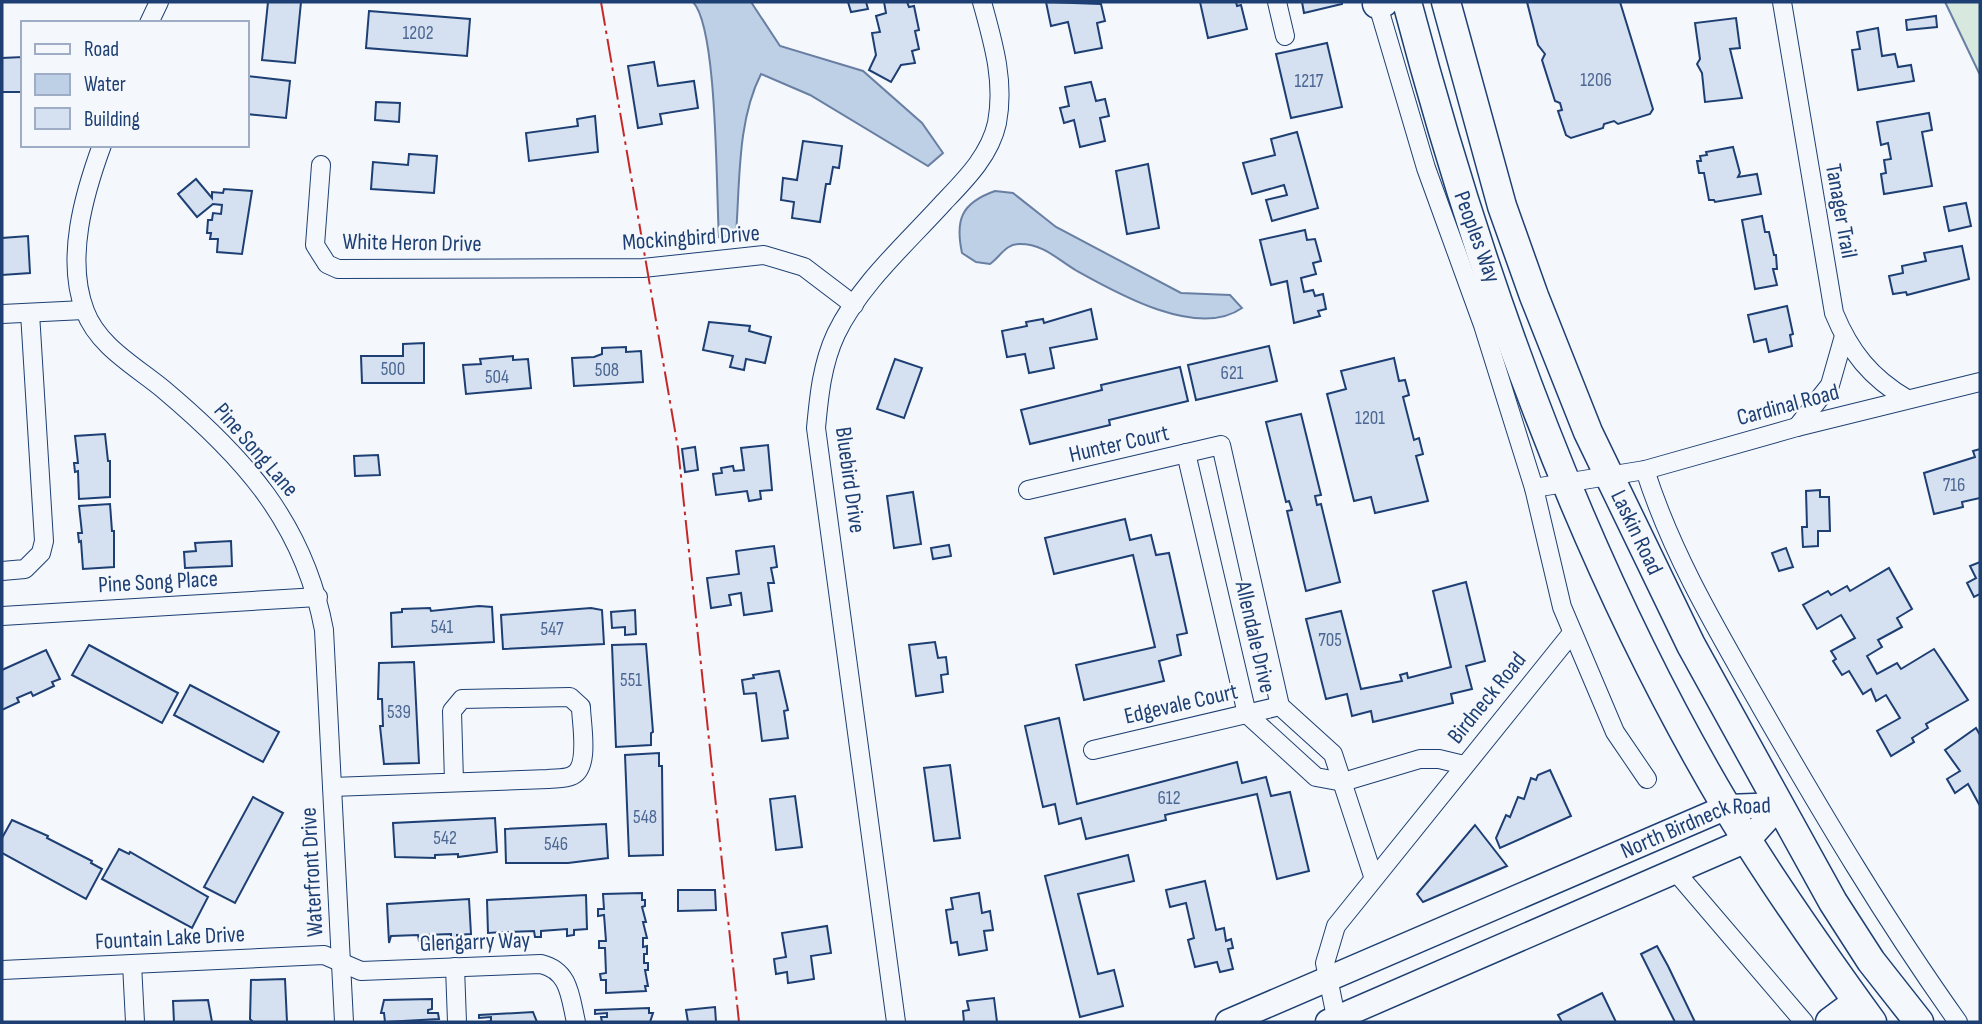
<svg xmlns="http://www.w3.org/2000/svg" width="1982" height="1024" viewBox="0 0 1982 1024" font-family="'Sofia Sans Condensed',sans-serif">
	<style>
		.green { fill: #d7e8df; stroke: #687fa3; stroke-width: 2 }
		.water { fill: #bed0e5; stroke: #687fa3; stroke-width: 2 }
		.building { fill: #d5e0f0; stroke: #1d3f73; stroke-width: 2 }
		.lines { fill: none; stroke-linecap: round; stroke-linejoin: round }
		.minor-casing { stroke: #1d3f73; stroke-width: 20 }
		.secondary-casing { stroke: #1d3f73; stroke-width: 27 }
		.primary-casing { stroke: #1d3f73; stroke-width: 31 }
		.minor { stroke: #f4f7fb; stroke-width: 18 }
		.secondary { stroke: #f4f7fb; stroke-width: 24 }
		.primary { stroke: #f4f7fb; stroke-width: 28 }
		.power { stroke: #c62828; stroke-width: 2; stroke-dasharray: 24 5 3.5 5; stroke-linecap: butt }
		.labels { text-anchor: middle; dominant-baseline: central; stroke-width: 5; stroke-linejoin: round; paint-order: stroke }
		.number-label { font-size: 19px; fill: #4b6792 }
		.street-label { font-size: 23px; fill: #1d3f73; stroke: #f4f7fb }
	</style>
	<rect width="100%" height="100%" fill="#f4f7fb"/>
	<polygon class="green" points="1945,2 1980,2 1980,75 1947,6"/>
	<g class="water">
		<path d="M693 2H751L780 46 863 71 922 123 943 153 928 166 810 95 761 74C737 121 740 183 736 234L719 237C716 193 718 28 693 2Z"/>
		<path d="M995 191 1013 193 1056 227 1181 293 1230 295 1242 308C1198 339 1118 294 1077 271 1058 260 1044 244 1020 244 1005 244 1001 256 990 264L976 262 962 253C955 220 961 203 995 191Z"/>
	</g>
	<g class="building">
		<polygon points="268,2 301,2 295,63 262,60"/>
		<polygon points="848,2 866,2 868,9 851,12"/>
		<polygon points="884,2 907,2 909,7 914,6 919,30 915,31 919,49 912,51 915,63 901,65 891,82 869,70 876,55 872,33 880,32 876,16 886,13"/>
		<polygon points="1046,2 1101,4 1105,21 1097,23 1102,48 1075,53 1068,22 1051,26"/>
		<polygon points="1200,2 1236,2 1237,6 1241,5 1247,29 1208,38"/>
		<polygon points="1302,2 1342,2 1342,4 1304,13"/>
		<polygon points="1527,2 1620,2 1653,109 1650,114 1618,124 1614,121 1604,124 1603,128 1571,138 1566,135 1558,111 1562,110 1560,103 1555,101 1542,60 1545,54 1538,45"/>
		<polygon points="369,11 470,19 467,56 366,48"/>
		<polygon points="1936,16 1937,27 1907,30 1906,20"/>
		<polygon points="1736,18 1740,48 1730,49 1742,98 1705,102 1702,73 1697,64 1700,59 1695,23"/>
		<polygon points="1878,28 1882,56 1895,54 1898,67 1911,65 1914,81 1858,90 1852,50 1860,49 1857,32"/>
		<polygon points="1327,43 1342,107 1291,118 1276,54"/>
		<polygon points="23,57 23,92 2,92 2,58"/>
		<polygon points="654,62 658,86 694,81 698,108 660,114 662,124 638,128 628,66"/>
		<polygon points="247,76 290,81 286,118 247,114"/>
		<polygon points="1091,82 1096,101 1105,99 1109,116 1100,118 1105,141 1080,147 1074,120 1064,123 1060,108 1069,106 1065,87"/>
		<polygon points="376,102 400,103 399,122 375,120"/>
		<polygon points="1929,113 1932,130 1922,132 1932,186 1884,194 1881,174 1886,173 1884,160 1891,159 1888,143 1881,145 1877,122"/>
		<polygon points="595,116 598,152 529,161 526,133 578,126 577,119"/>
		<polygon points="1297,132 1318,208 1272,221 1266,200 1287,195 1284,185 1252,194 1243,163 1275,155 1271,139"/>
		<polygon points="803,141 842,146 839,168 833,167 830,184 826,184 820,222 792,218 794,202 781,200 783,178 797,180"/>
		<polygon points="1733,147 1740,173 1738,177 1757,174 1761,194 1715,202 1714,200 1709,200 1704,173 1699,173 1697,161 1701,161 1700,156 1707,155 1706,152"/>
		<polygon points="409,154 437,156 434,193 371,189 373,162 408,165"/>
		<polygon points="1148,164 1159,228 1127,234 1116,171"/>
		<polygon points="196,179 212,198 212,192 223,193 224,189 252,191 242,254 217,252 218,239 210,239 211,233 207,233 208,220 212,220 213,213 221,214 222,205 213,204 197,217 178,194"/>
		<polygon points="1966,203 1971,226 1949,231 1944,207"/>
		<polygon points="1762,216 1765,232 1769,232 1774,255 1776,255 1777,269 1773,269 1777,285 1755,289 1742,220"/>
		<polygon points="1305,230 1307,240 1315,239 1321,261 1313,263 1316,274 1301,278 1304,292 1313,290 1315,296 1323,294 1326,309 1318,311 1320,316 1294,323 1287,281 1271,285 1260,240"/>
		<polygon points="28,236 30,273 2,275 2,238"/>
		<polygon points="1962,246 1969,279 1907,295 1906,292 1893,294 1889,276 1903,273 1902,266 1926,261 1924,253"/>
		<polygon points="1787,306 1793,334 1790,335 1792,346 1769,352 1766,339 1754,342 1748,315"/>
		<polygon points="1091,309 1097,339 1050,348 1054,368 1029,373 1025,354 1007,357 1002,331 1027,326 1026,322 1043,319 1044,323"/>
		<polygon points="709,322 750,326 749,331 771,337 765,363 746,359 744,370 730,367 733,356 703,350"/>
		<polygon points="424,343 424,383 362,383 361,356 403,356 403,344"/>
		<polygon points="1269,346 1277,381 1196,400 1188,365"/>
		<polygon points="626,347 626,352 641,351 643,382 574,386 572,358 594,357 602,354 602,348"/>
		<polygon points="513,356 513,360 528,359 531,388 466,394 463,365 481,364 480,359"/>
		<polygon points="1394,358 1399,381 1405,380 1409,395 1403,397 1414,440 1419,438 1423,454 1416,456 1428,501 1375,513 1371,497 1354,501 1327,394 1346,389 1341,371"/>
		<polygon points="895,359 922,368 904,418 877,409"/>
		<polygon points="1180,367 1188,401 1109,420 1110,425 1030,444 1021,410 1102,390 1101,385"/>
		<polygon points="1301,414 1321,495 1315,496 1317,505 1321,504 1340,582 1306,591 1287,511 1292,510 1289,501 1286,502 1266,422"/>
		<polygon points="105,434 108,461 110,461 110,497 79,499 78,471 75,472 74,463 78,463 75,436"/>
		<polygon points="768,445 772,490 760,491 761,499 749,501 747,491 716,495 713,474 722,473 721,468 733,466 734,471 744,470 741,448"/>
		<polygon points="695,447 698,470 685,472 682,449"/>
		<polygon points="1980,449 1980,498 1962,502 1963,507 1934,514 1924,473 1975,457 1973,451"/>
		<polygon points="378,455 380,475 355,476 354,456"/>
		<polygon points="1820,490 1820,497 1829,497 1830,531 1818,531 1818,546 1803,547 1802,527 1807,527 1806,491"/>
		<polygon points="913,492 921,544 894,548 887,496"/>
		<polygon points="110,504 112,531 114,531 114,567 83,569 81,541 79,542 78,533 82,533 79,506"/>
		<polygon points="1125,519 1130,540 1151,535 1156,555 1169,553 1187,633 1177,635 1181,655 1159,661 1164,681 1084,700 1076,665 1155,647 1133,555 1054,574 1045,538"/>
		<polygon points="231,541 232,566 185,568 184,552 196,551 195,543"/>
		<polygon points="949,545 951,556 933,559 931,548"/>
		<polygon points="774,546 777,567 771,568 774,583 768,583 772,611 744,615 741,593 729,595 731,605 711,608 707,578 739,574 736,551"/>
		<polygon points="1786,548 1793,567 1779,571 1772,553"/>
		<polygon points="1980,562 1980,594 1974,597 1967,583 1976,578 1970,566"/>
		<polygon points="1889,568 1912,609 1897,618 1902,627 1878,640 1882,647 1867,656 1877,674 1897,663 1901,669 1934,649 1968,700 1926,724 1928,728 1912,738 1914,742 1891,756 1877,731 1900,718 1886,695 1876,701 1871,689 1863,694 1849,671 1842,675 1833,661 1836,659 1831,651 1855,638 1841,615 1817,629 1803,605 1828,591 1831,595 1847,586 1850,591"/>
		<polygon points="1466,582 1485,661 1466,666 1472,689 1451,694 1453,703 1373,722 1371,711 1352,716 1347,694 1326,699 1306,619 1341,611 1361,689 1402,681 1400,675 1407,673 1408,678 1451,667 1433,591"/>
		<polygon points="479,606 492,607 494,642 392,647 391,613 402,612 402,609 430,608 431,611"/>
		<polygon points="591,608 602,610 604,644 503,649 501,615"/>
		<polygon points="635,610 636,634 625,635 625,627 612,628 611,612"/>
		<polygon points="935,642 938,658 946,657 948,674 941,675 943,692 916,696 909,645"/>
		<polygon points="646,644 653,732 651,733 651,745 616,747 612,645"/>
		<polygon points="89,645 178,693 162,723 72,675"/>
		<polygon points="46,650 60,679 52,682 54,686 33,696 31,692 17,698 19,702 2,710 2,670"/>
		<polygon points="414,662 419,763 384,764 380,726 383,726 382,699 378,699 379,663"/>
		<polygon points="779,671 788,710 784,711 788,738 762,741 756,693 744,694 742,680 754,678 753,675"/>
		<polygon points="190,685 279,732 263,762 174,715"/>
		<polygon points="1059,718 1077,804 1237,762 1242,783 1266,777 1271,796 1290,792 1309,871 1277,879 1257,794 1165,815 1166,820 1086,839 1081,818 1059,824 1055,804 1043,807 1025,726"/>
		<polygon points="1976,728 1980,735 1980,806 1968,784 1955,793 1947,779 1960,771 1945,750"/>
		<polygon points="659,753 659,766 662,766 663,855 629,856 625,755"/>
		<polygon points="950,765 960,838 934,841 924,768"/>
		<polygon points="1550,770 1571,816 1500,848 1496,838 1506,815 1510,817 1518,797 1524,799 1531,778 1536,780 1538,775"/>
		<polygon points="795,796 802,847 776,850 770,799"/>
		<polygon points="253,797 283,813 235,903 204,887"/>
		<polygon points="495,818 497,852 458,857 458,854 435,855 435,858 395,857 393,823"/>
		<polygon points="12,820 48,836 47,838 92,861 91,863 102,869 86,899 2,853 2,838"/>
		<polygon points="606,824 608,858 568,863 506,863 505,829"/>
		<polygon points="1475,825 1507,866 1423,902 1417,894"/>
		<polygon points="119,849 129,854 130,852 208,897 192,928 102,879"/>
		<polygon points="1128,855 1134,881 1078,894 1098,974 1114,970 1123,1006 1080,1017 1045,876"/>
		<polygon points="1205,881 1216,930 1224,928 1226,941 1231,939 1233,948 1228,949 1233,969 1220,972 1217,962 1195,967 1188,940 1194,938 1186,903 1170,907 1166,890"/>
		<polygon points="678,890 715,890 716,910 678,911"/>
		<polygon points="642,893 642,900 645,900 645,906 642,907 646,922 643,922 647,938 643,938 643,947 647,946 647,954 644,954 644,963 648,963 648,970 645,970 648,986 645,986 646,991 606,993 606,980 601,980 600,974 606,973 605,948 599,948 599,941 606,941 604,915 598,916 598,909 604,909 603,894"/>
		<polygon points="979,893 982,913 990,911 993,930 984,931 987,950 959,955 957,942 951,943 946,910 953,909 951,898"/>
		<polygon points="586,895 587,929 574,930 574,935 567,936 567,929 541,931 541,937 535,937 534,931 508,932 508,938 502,938 502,932 488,933 487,900"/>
		<polygon points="469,899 471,934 457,935 457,940 451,940 451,934 425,935 425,941 419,941 418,935 391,936 389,943 387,904"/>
		<polygon points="827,926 831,953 811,956 814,979 788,983 787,972 776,974 774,959 786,957 782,933"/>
		<polygon points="1657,946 1668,966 1695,1022 1675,1022 1641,954"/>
		<polygon points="285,979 287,1022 253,1022 250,1019 251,980"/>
		<polygon points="1602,993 1616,1022 1562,1022 1558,1015"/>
		<polygon points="994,998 997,1022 964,1022 963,1011 969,1010 967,1001"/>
		<polygon points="432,999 432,1009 428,1010 428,1013 438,1013 439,1019 385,1022 384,1013 381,1013 384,1000"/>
		<polygon points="208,1000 212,1022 174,1022 173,1001"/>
		<polygon points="715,1007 716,1022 688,1022 686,1010"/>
		<polygon points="649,1008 649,1013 653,1013 650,1022 602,1022 601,1017 607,1017 607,1013 595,1014 595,1010"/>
		<polygon points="533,1012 537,1022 485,1022 491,1021 491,1017 479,1018 479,1015"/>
	</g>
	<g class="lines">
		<defs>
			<g id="minor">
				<polyline points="1277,2 1285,36"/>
				<polyline points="1377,2 1426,168 1483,325 1534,488 1562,607 1615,732 1647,779"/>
				<path d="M1782 2 1834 313C1850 352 1871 378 1907 399"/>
				<polyline points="149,23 159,2"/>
				<path d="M102 145C84 194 65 259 85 311 98 346 135 366 163 389 244 457 304 523 324 630L344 1022"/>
				<polyline points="321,165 315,245 327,264 338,269 643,268 764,255 804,267 854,305"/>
				<polyline points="2,314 84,310"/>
				<polyline points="1797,427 1830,385 1844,336"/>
				<polyline points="1186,453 1247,714 1316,777 1343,782 1420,759 1439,759 1464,765"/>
				<path d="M1645 470C1672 555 1717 630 1761 707 1823 815 1886 921 1958 1022"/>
				<polyline points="1534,488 1645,470 1797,427 1980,382"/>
				<polyline points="1028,490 1221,445 1280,706 1333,754 1373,876"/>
				<polyline points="2,571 25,569 41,553 44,541 30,313"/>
				<polyline points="2,616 318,597"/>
				<polyline points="1093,750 1280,706"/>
				<path d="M332 787 548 779C555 778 565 779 571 776 591 769 581 723 581 707L570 697 462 699 452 711 454 782"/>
				<polyline points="1675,871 1804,1022"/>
				<polyline points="132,964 135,1022"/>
				<polyline points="455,967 457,1022"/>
				<path d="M2 970 324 955 361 971 541 964C570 971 570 997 576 1022"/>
				<path d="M896 1022 816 428C819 396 822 364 836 334 860 284 907 243 944 202 966 179 990 155 997 123 1005 81 993 42 982 2"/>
				<polyline points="1337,1022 1325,963 1336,926 1572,633"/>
			</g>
			<g id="secondary">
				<path id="s1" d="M1228 1022 1727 807 1780 805"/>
				<polyline points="1328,1022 1749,839 1780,805"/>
			</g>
			<g id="primary">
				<path d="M1407 2C1479 275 1581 562 1726 806 1770 879 1822 953 1872 1022"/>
				<path id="s2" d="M1446 2 1502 206 1534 296 1588 432 1691 645 1833 902 1871 961 1919 1022"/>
				<polyline points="1377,4 1384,2"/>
				<polyline points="1830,1022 1857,1002"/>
			</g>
		</defs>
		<use href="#minor" class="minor-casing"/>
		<use href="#secondary" class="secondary-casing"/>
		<use href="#primary" class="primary-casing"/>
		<use href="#minor" class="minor"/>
		<use href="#secondary" class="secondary"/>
		<use href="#primary" class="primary"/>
		<polyline class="power" points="601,2 678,448 739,1022"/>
	</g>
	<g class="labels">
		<g class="number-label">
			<text x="418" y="33">1202</text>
			<text x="1596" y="80">1206</text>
			<text x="1309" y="81">1217</text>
			<text x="393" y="369">500</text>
			<text x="607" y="370">508</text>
			<text x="1232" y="373">621</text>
			<text x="497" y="377">504</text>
			<text x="1370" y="418">1201</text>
			<text x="1954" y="485">716</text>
			<text x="442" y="627">541</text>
			<text x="552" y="629">547</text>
			<text x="1330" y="640">705</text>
			<text x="631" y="680">551</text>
			<text x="399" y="712">539</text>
			<text x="1169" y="798">612</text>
			<text x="645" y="817">548</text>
			<text x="445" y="838">542</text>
			<text x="556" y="844">546</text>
		</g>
		<g class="street-label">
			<text transform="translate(1841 211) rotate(80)">Tanager Trail</text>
			<text transform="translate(1477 237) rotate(70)">Peoples Way</text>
			<text transform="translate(691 238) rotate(-4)">Mockingbird Drive</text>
			<text transform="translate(412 243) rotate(1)">White Heron Drive</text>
			<text transform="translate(1788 405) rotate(-15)">Cardinal Road</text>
			<text transform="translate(1119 444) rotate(-13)">Hunter Court</text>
			<text transform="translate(256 450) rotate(49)">Pine Song Lane</text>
			<text transform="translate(850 480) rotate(82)">Bluebird Drive</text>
			<text stroke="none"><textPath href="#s2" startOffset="565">Laskin Road</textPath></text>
			<text transform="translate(158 582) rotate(-3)">Pine Song Place</text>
			<text transform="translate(1255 637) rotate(77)">Allendale Drive</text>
			<text transform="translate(1487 698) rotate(-51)">Birdneck Road</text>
			<text transform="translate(1181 704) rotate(-13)">Edgevale Court</text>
			<text stroke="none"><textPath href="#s1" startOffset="508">North Birdneck Road</textPath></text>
			<text transform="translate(312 872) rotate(-93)">Waterfront Drive</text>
			<text transform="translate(170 938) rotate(-3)">Fountain Lake Drive</text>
			<text transform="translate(475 942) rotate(-2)">Glengarry Way</text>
		</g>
	</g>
	<rect width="1982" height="1024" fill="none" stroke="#1d3f73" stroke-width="7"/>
	<rect x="21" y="21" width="228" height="126" fill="#f4f7fb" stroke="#9eadc5" stroke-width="2"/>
	<rect x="35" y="44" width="35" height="10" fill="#f4f7fb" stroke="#9eadc5" stroke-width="2"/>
	<text x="84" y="56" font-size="21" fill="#1d3f73">Road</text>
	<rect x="35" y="74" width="35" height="21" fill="#bed0e5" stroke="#9eadc5" stroke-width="2"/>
	<text x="84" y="91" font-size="21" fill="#1d3f73">Water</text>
	<rect x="35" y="108" width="35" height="21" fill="#d5e0f0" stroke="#9eadc5" stroke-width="2"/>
	<text x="84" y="126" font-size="21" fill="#1d3f73">Building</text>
</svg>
